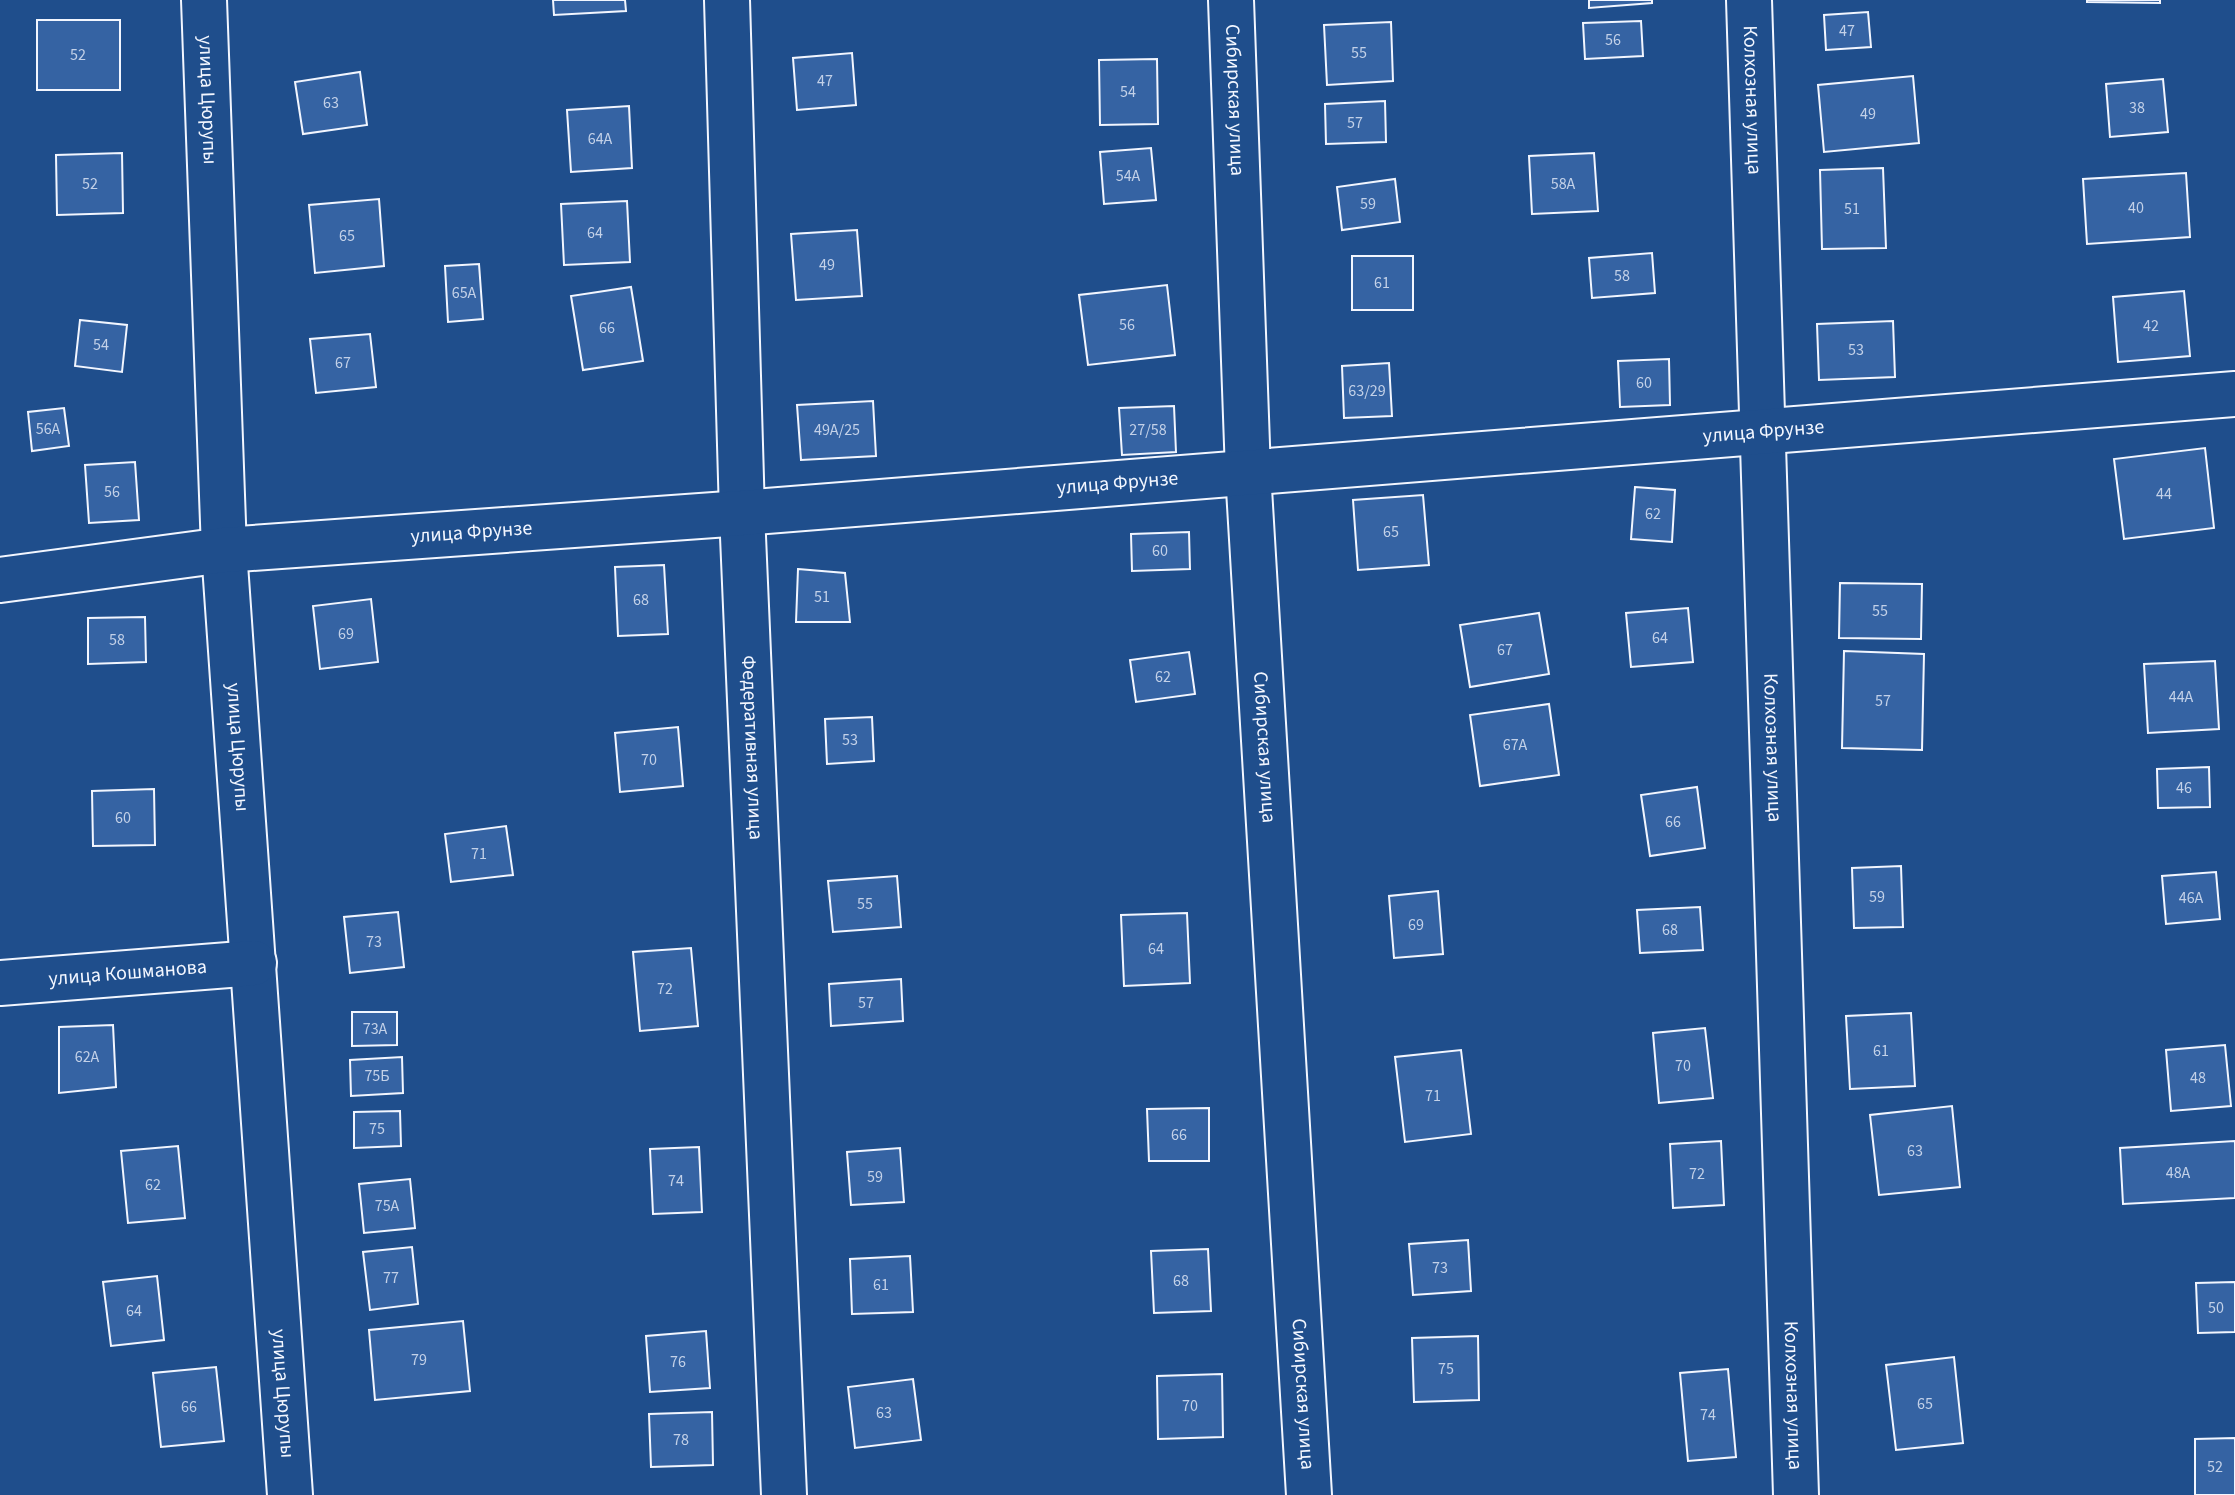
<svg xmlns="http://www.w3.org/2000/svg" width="2235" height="1495" viewBox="0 0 2235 1495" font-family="'Source Sans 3',sans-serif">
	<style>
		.building { fill: #3563a3; stroke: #f2f6ff; stroke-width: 2 }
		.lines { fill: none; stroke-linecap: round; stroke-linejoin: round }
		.minor-casing { stroke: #f2f6ff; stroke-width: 48 }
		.minor { stroke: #1f4e8c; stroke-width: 44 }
		.labels { text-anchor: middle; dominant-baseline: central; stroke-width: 6; stroke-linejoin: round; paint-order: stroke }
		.number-label { font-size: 16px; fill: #c3d1e8 }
		.street-label { font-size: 20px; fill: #f2f6ff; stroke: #1f4e8c }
	</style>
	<rect width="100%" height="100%" fill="#1f4e8c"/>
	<g class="building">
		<polygon points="553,0 625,0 626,11 554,15"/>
		<polygon points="1589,0 1652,0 1652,3 1589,8"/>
		<polygon points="2087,0 2160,0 2160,3 2087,2"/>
		<polygon points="1868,12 1871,47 1826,50 1824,15"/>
		<rect x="37" y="20" width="83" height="70"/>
		<polygon points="1641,21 1643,56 1585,59 1583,23"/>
		<polygon points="1391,22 1393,81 1327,85 1324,25"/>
		<polygon points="852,53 856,105 797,110 793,58"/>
		<polygon points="1157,59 1158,124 1100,125 1099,60"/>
		<polygon points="360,72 367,125 303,134 295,82"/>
		<polygon points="1913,76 1919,143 1824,152 1818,85"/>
		<polygon points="2163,79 2168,132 2110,137 2106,84"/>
		<polygon points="1385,101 1386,142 1326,144 1325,104"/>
		<polygon points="629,106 632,168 571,172 567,110"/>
		<polygon points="1151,148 1156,200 1104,204 1100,152"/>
		<polygon points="122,153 123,213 57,215 56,155"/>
		<polygon points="1594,153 1598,211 1532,214 1529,156"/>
		<polygon points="1883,168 1886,248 1822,249 1820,170"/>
		<polygon points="2186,173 2190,237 2087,244 2083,179"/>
		<polygon points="1395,179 1400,222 1342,230 1337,187"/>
		<polygon points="379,199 384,266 315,273 309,205"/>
		<polygon points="627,201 630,262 564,265 561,204"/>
		<polygon points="857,230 862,296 796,300 791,234"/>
		<polygon points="1652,253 1655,293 1592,298 1589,258"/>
		<rect x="1352" y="256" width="61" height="54"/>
		<polygon points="479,264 483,319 448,322 445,266"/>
		<polygon points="1167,285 1175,355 1088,365 1079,295"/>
		<polygon points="631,287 643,361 583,370 571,296"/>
		<polygon points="2184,291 2190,356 2118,362 2113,297"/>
		<polygon points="80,320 127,325 122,372 75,366"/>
		<polygon points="1893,321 1895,377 1819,380 1817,324"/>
		<polygon points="370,334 376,387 316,393 310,339"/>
		<polygon points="1669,359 1670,405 1620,407 1618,361"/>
		<polygon points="1389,363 1392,416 1344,418 1342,366"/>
		<polygon points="873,401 876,456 801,460 797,405"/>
		<polygon points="1174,406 1176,452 1122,455 1119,408"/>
		<polygon points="64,408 69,446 32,451 28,412"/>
		<polygon points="2205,448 2214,528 2124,539 2114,459"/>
		<polygon points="135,462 139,520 89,523 85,465"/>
		<polygon points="1635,487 1675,490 1672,542 1631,539"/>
		<polygon points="1423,495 1429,565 1358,570 1353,500"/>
		<polygon points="1189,532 1190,569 1132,571 1131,534"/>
		<polygon points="664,565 668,634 618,636 615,567"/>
		<polygon points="798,569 845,573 850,622 796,622"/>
		<polygon points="1840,583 1922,584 1921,639 1839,638"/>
		<polygon points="371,599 378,662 320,669 313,606"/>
		<polygon points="1688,608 1693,662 1631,667 1626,613"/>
		<polygon points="1539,613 1549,674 1470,687 1460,625"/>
		<polygon points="145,617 146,662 88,664 88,618"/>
		<polygon points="1844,651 1924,654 1922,750 1842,748"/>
		<polygon points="1189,652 1195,694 1136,702 1130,660"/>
		<polygon points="2215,661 2219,729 2148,733 2144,664"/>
		<polygon points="1549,704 1559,775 1480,786 1470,715"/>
		<polygon points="872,717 874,761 827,764 825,719"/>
		<polygon points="678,727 683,786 620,792 615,733"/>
		<polygon points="2209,767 2210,807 2158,808 2157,769"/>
		<polygon points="1697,787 1705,848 1650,856 1641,795"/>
		<polygon points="154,789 155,845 93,846 92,791"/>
		<polygon points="506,826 513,875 451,882 445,834"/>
		<polygon points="1901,866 1903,927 1854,928 1852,868"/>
		<polygon points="2216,872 2220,919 2166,924 2162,876"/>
		<polygon points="897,876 901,927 833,932 828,881"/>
		<polygon points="1438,891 1443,954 1394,958 1389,896"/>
		<polygon points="1700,907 1703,950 1640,953 1637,910"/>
		<polygon points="398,912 404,967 350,973 344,917"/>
		<polygon points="1187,913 1190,983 1124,986 1121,915"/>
		<polygon points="691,948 698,1026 640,1031 633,952"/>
		<polygon points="901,979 903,1021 831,1026 829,984"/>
		<polygon points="352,1012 397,1012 397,1045 352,1046"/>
		<polygon points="1911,1013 1915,1086 1850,1089 1846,1016"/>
		<polygon points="113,1025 116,1087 59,1093 59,1027"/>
		<polygon points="1705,1028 1713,1098 1659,1103 1653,1033"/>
		<polygon points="2225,1045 2231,1106 2171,1111 2166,1050"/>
		<polygon points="1461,1050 1471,1134 1405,1142 1395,1057"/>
		<polygon points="402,1057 403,1093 351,1096 350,1060"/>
		<polygon points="1952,1106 1960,1187 1879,1195 1870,1115"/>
		<polygon points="1209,1108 1209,1161 1149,1161 1147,1109"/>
		<polygon points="400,1111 401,1146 354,1148 354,1112"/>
		<polygon points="1721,1141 1724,1205 1673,1208 1670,1144"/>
		<polygon points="2235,1141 2235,1198 2123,1204 2120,1148"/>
		<polygon points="178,1146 185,1218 128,1223 121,1151"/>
		<polygon points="699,1147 702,1212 653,1214 650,1149"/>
		<polygon points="900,1148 904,1202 851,1205 847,1152"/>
		<polygon points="410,1179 415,1228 364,1233 359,1184"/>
		<polygon points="1468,1240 1471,1291 1413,1295 1409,1244"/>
		<polygon points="412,1247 418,1304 370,1310 363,1252"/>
		<polygon points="1208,1249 1211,1311 1154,1313 1151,1251"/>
		<polygon points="910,1256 913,1312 852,1314 850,1259"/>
		<polygon points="157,1276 164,1340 111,1346 103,1282"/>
		<polygon points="2235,1282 2235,1332 2198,1333 2196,1283"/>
		<polygon points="463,1321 470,1391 375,1400 369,1330"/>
		<polygon points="706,1331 710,1388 650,1392 646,1336"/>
		<polygon points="1478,1336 1479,1400 1414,1402 1412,1338"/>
		<polygon points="1954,1357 1963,1443 1896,1450 1886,1365"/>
		<polygon points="216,1367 224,1441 161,1447 153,1373"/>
		<polygon points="1728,1369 1736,1457 1688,1461 1680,1373"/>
		<polygon points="1222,1374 1223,1437 1158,1439 1157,1376"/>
		<polygon points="913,1379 921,1440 855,1448 848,1387"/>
		<polygon points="712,1412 713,1465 651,1467 649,1414"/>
		<polygon points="2235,1438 2235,1495 2195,1495 2195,1439"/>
	</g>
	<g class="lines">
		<defs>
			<g id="minor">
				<path id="s1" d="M204 0 224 550 290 1495"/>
				<path id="s2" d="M727 0 742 513 784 1495"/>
				<path id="s3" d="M1231 0 1248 472 1309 1495"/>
				<path id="s4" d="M1749 0 1796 1495"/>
				<path id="s5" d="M0 580 224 550 742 513 2235 394"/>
				<path id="s6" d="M0 983 254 963"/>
			</g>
		</defs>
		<use href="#minor" class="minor-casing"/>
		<use href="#minor" class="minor"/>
	</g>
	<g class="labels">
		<g class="number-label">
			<text x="1847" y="31">47</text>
			<text x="1613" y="40">56</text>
			<text x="1359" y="53">55</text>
			<text x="78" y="55">52</text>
			<text x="825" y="81">47</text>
			<text x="1128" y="92">54</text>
			<text x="331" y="103">63</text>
			<text x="2137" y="108">38</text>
			<text x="1868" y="114">49</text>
			<text x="1355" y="123">57</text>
			<text x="600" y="139">64А</text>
			<text x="1128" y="176">54А</text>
			<text x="90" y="184">52</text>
			<text x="1563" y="184">58А</text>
			<text x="1368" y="204">59</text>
			<text x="2136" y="208">40</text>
			<text x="1852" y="209">51</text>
			<text x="595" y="233">64</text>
			<text x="347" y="236">65</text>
			<text x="827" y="265">49</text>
			<text x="1622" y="276">58</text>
			<text x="1382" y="283">61</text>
			<text x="464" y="293">65А</text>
			<text x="1127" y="325">56</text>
			<text x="2151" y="326">42</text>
			<text x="607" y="328">66</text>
			<text x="101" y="345">54</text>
			<text x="1856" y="350">53</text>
			<text x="343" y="363">67</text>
			<text x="1644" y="383">60</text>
			<text x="1367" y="391">63/29</text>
			<text x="48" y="429">56А</text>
			<text x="837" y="430">49А/25</text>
			<text x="1148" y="430">27/58</text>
			<text x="112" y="492">56</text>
			<text x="2164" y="494">44</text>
			<text x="1653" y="514">62</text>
			<text x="1391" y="532">65</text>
			<text x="1160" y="551">60</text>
			<text x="822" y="597">51</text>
			<text x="641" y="600">68</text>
			<text x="1880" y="611">55</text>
			<text x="346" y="634">69</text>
			<text x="1660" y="638">64</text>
			<text x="117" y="640">58</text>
			<text x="1505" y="650">67</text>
			<text x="1163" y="677">62</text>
			<text x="2181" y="697">44А</text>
			<text x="1883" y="701">57</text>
			<text x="850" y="740">53</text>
			<text x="1515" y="745">67А</text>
			<text x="649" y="760">70</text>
			<text x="2184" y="788">46</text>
			<text x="123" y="818">60</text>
			<text x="1673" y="822">66</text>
			<text x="479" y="854">71</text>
			<text x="1877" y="897">59</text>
			<text x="2191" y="898">46А</text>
			<text x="865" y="904">55</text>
			<text x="1416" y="925">69</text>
			<text x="1670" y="930">68</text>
			<text x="374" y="942">73</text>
			<text x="1156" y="949">64</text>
			<text x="665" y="989">72</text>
			<text x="866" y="1003">57</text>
			<text x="375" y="1029">73А</text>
			<text x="1881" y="1051">61</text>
			<text x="87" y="1057">62А</text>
			<text x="1683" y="1066">70</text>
			<text x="377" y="1076">75Б</text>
			<text x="2198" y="1078">48</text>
			<text x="1433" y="1096">71</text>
			<text x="377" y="1129">75</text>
			<text x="1179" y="1135">66</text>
			<text x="1915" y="1151">63</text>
			<text x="2178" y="1173">48А</text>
			<text x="1697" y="1174">72</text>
			<text x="875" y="1177">59</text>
			<text x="676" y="1181">74</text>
			<text x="153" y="1185">62</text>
			<text x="387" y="1206">75А</text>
			<text x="1440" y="1268">73</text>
			<text x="391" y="1278">77</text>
			<text x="1181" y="1281">68</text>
			<text x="881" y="1285">61</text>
			<text x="2216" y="1308">50</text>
			<text x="134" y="1311">64</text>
			<text x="419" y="1360">79</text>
			<text x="678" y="1362">76</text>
			<text x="1446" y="1369">75</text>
			<text x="1925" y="1404">65</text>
			<text x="1190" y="1406">70</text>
			<text x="189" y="1407">66</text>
			<text x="884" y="1413">63</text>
			<text x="1708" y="1415">74</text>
			<text x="681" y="1440">78</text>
			<text x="2215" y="1467">52</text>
		</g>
		<g class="street-label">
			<text stroke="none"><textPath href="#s3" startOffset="100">Сибирская улица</textPath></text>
			<text stroke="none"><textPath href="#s4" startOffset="100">Колхозная улица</textPath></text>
			<text stroke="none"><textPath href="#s1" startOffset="100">улица Цюрупы</textPath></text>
			<text stroke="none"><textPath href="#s5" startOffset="1770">улица Фрунзе</textPath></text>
			<text stroke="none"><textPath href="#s5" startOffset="1122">улица Фрунзе</textPath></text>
			<text stroke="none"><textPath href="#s5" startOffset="474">улица Фрунзе</textPath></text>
			<text stroke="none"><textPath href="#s1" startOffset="748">улица Цюрупы</textPath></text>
			<text stroke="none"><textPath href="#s2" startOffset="748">Федеративная улица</textPath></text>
			<text stroke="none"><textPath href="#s3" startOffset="748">Сибирская улица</textPath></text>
			<text stroke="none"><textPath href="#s4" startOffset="748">Колхозная улица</textPath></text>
			<text stroke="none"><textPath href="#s6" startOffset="128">улица Кошманова</textPath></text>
			<text stroke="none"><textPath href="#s1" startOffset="1396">улица Цюрупы</textPath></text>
			<text stroke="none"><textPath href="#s3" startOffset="1396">Сибирская улица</textPath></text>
			<text stroke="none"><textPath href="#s4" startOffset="1396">Колхозная улица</textPath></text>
		</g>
	</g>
</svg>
